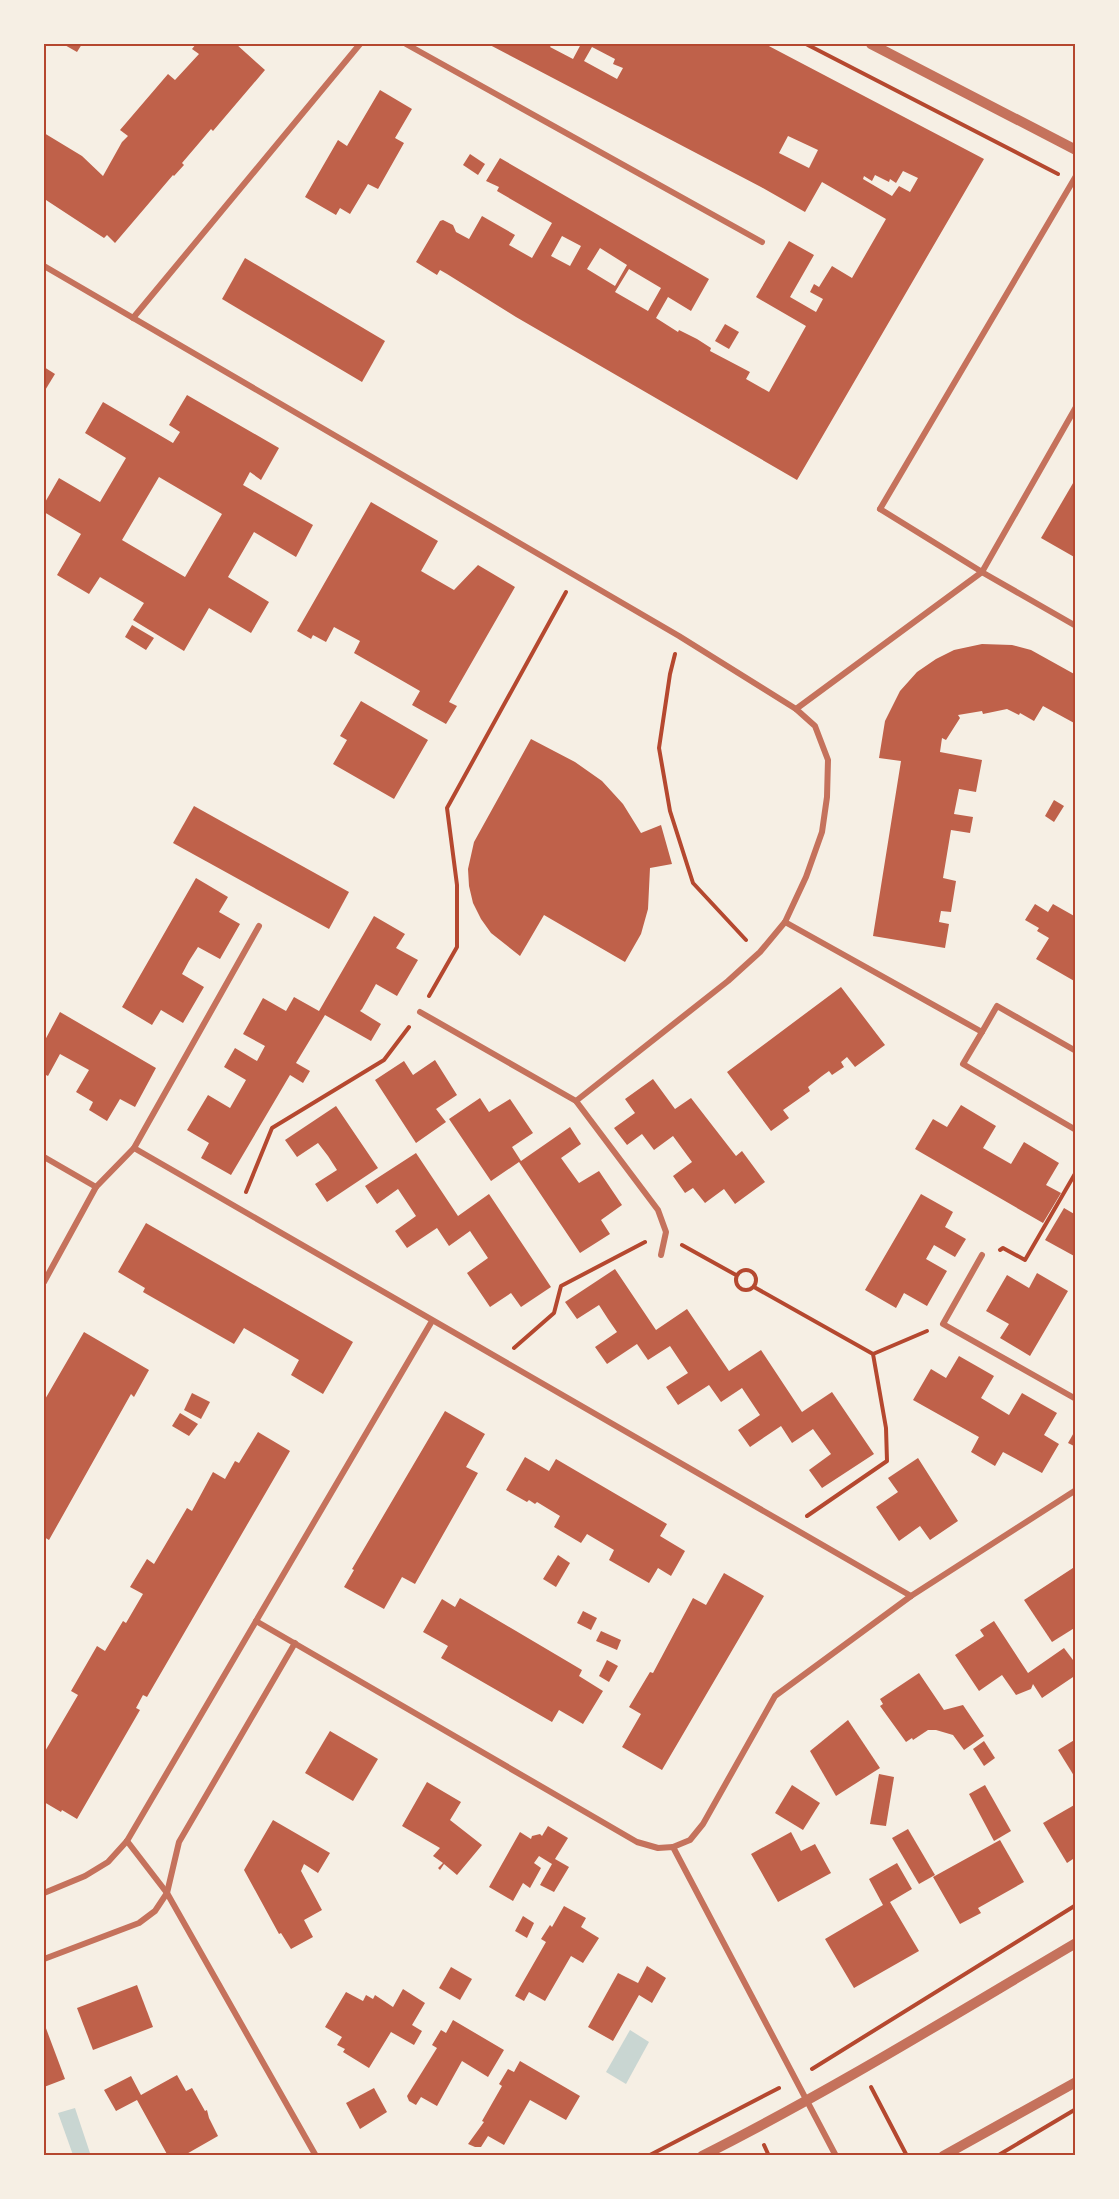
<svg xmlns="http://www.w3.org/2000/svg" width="1119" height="2199" viewBox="0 0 1119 2199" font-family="'Libre Baskerville',serif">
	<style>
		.water { fill: #c9d6d2 }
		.building { fill: #bf614a; fill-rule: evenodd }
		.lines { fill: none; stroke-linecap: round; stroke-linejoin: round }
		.path { stroke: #b5482f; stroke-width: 4 }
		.minor { stroke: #c5725c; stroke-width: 6 }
		.tertiary { stroke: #c5725c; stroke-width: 10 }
		.neatline { fill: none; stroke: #b5482f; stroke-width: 2 }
	</style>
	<rect width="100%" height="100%" fill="#f6efe4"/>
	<g class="water">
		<polygon points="630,2030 649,2042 626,2084 606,2072"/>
		<polygon points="75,2108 90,2153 73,2155 58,2113"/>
	</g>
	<g class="building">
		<polygon points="63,44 82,44 77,52"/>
		<polygon points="196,44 236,44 265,70 213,131 211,129 182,163 184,165 174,176 173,175 115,243 107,235 104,238 46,200 44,205 44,133 82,156 103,176 122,142 128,136 120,130 168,74 175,80 199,54 192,49"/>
		<path d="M488 44H552L550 47 573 59 581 44H765L984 159 797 480 516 317 447 274 440 270 437 275 416 262 440 221 443 220 453 225 456 232 469 239 482 216 515 235 509 245 532 258 552 223 497 191 499 187 486 181 500 158 709 279 691 311 668 297 656 318 678 332 679 330 697 339 711 348 710 351 750 372 746 379 769 392 806 326 756 297 789 241 814 255 790 297 816 312 823 299 810 292 814 284 819 287 832 266 852 278 886 219 822 182 805 212 761 187ZM592 47 615 59 613 64 623 68 617 79 584 61ZM788 136 818 150 809 168 779 153ZM903 171 918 178 910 192 899 186 892 196 863 179 864 176 872 181 875 175 889 182 890 179 896 183ZM562 236 581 246 570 266 551 256ZM600 248 627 265 615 286 587 269ZM629 269 661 288 648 311 615 292Z"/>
		<polygon points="380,90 412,109 395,138 404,143 378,189 368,184 350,214 340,208 336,215 305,197 338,140 347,146"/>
		<polygon points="470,154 485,164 478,175 463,165"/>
		<polygon points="245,258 385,341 362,382 222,299"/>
		<polygon points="725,324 739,332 729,349 715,341"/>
		<polygon points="44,367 55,374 44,392"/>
		<path d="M187 395 279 448 261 480 250 472 243 485 313 525 296 557 254 532 228 577 269 602 251 633 209 608 184 651 133 620 144 603 100 577 89 594 57 575 81 534 44 512V504L59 478 100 502 126 458 85 433 103 402 173 443 180 432 169 425ZM159 477 222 514 185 577 122 540Z"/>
		<polygon points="1076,478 1076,558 1041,538"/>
		<polygon points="371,502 438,541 421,571 454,590 478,565 515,587 449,702 457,706 446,724 412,705 420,691 354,653 360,641 334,627 326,642 313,635 311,639 297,631"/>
		<polygon points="132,625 154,638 146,650 125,637"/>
		<polygon points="982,644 1012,645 1031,650 1076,675 1076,724 1043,706 1034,721 1020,713 1019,715 1007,709 983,714 982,711 958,715 960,718 946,740 942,738 940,752 982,760 976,792 959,789 954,814 973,817 970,833 951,830 943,878 956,881 951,912 941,911 939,922 949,924 945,948 873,936 901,761 879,758 885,721 900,691 917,672 936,659 954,650"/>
		<polygon points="361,701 428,740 394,799 333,764 347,740 340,736"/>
		<polygon points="531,739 575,762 602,781 623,804 641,833 661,825 672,864 650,868 648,909 641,934 625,962 544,915 520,956 491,933 481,919 473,903 469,886 468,869 474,842"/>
		<polygon points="1054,800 1064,806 1054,822 1045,816"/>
		<polygon points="194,806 349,892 329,929 173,843"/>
		<polygon points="196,878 228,897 219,912 240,924 220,959 198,947 189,961 182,974 204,987 183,1023 161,1010 152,1025 122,1007"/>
		<polygon points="1035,904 1048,912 1053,904 1076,917 1076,982 1036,959 1049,938 1037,931 1039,928 1025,920"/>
		<polygon points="374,916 405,934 396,948 418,960 397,996 376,984 362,1009 360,1011 381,1024 371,1041 325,1015 296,1063 310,1071 303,1083 290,1075 231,1175 201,1158 209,1143 187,1130 208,1095 230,1108 246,1080 224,1067 235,1048 257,1061 265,1046 243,1034 263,998 286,1011 294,997 319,1011"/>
		<polygon points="841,987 885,1045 855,1067 847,1057 841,1062 844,1067 832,1075 829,1071 822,1076 808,1087 810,1091 783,1110 789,1118 771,1131 727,1072"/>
		<polygon points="60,1012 156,1068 135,1107 120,1099 107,1121 89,1110 93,1102 76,1092 89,1070 60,1054 48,1076 44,1074 44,1042"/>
		<polygon points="435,1060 457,1095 436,1109 446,1122 416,1143 375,1080 404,1061 413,1075"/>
		<polygon points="653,1079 675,1109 691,1098 736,1156 742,1151 765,1182 735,1204 724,1189 705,1203 693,1188 685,1193 673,1176 692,1162 673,1136 654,1150 642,1134 627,1145 614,1128 635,1113 625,1099"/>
		<polygon points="480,1098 489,1112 510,1099 533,1133 512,1147 521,1161 570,1127 581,1144 561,1158 579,1183 599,1171 622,1205 601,1220 610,1234 580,1253 519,1162 491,1181 449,1119"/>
		<polygon points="961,1105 996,1126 983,1148 1011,1164 1024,1142 1059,1163 1046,1185 1061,1193 1043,1223 915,1149 933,1119 947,1127"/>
		<polygon points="336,1106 378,1168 327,1202 315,1184 337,1170 328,1156 318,1143 297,1157 285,1140"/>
		<polygon points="416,1153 458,1216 489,1194 551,1287 521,1307 511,1293 490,1307 467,1273 488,1258 470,1231 449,1246 437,1228 407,1248 395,1231 416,1216 398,1189 377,1204 365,1186"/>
		<polygon points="921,1194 953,1212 945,1227 966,1239 955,1257 934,1245 926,1259 947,1271 927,1306 904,1293 896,1308 865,1290"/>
		<polygon points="1064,1208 1076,1215 1076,1257 1045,1240"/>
		<polygon points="146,1223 353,1342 323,1394 291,1375 299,1360 244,1328 234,1344 143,1292 145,1288 118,1272"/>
		<polygon points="615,1269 656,1330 687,1309 729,1371 761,1350 802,1412 832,1392 874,1454 822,1488 809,1470 831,1454 813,1429 792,1443 781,1426 750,1447 738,1430 760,1415 742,1388 721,1402 709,1385 678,1405 666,1387 688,1373 670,1346 648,1360 637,1344 607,1364 595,1347 617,1332 608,1319 599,1305 577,1319 565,1302"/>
		<polygon points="1037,1273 1068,1291 1030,1356 1000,1338 1009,1324 986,1311 1007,1275 1029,1288"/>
		<polygon points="84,1332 149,1370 134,1397 131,1394 49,1540 44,1537 44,1401"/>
		<polygon points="959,1356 994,1376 981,1398 1009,1415 1022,1393 1057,1413 1044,1435 1059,1444 1042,1473 1003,1452 995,1466 971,1452 979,1437 913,1400 931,1369 946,1378"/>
		<polygon points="192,1393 210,1402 201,1419 184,1410"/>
		<polygon points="445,1411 485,1434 466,1467 478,1473 415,1584 402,1577 384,1609 344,1587 354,1570 352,1569"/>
		<polygon points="180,1413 198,1424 189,1436 172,1426"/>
		<polygon points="1076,1429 1076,1447 1068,1443"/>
		<polygon points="258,1432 290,1451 147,1697 143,1695 136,1708 140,1710 77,1819 62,1810 61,1812 44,1802 44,1753 78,1695 71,1691 97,1646 105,1651 123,1621 126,1623 143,1594 130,1587 147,1559 154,1564 187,1508 192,1511 213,1472 225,1479 235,1461 239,1463"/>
		<polygon points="525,1457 549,1471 556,1459 667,1524 660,1536 685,1551 671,1576 658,1568 649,1583 609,1560 614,1550 587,1534 581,1543 554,1527 560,1516 537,1502 535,1504 529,1500 527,1502 506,1490"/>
		<polygon points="918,1458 958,1521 930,1540 920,1526 899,1541 876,1507 898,1492 888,1478"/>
		<polygon points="558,1555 570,1563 556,1587 543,1579"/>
		<polygon points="1076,1566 1076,1627 1052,1642 1024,1600"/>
		<polygon points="724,1573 764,1596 662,1770 622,1747 641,1714 629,1707 650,1672 653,1673 693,1598 706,1605"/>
		<polygon points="460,1598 582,1670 579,1676 603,1691 583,1724 559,1710 552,1722 441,1658 448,1646 423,1632 442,1599 455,1607"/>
		<polygon points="583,1611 597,1618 591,1630 577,1623"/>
		<polygon points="994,1621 1028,1673 1064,1648 1076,1664 1076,1675 1042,1698 1033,1684 1031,1689 1016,1695 1002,1675 979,1691 955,1655 984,1636 980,1630"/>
		<polygon points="601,1631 621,1640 617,1650 596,1641"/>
		<polygon points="607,1660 618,1666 609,1682 599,1676"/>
		<polygon points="919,1673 944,1710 963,1705 984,1736 964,1750 953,1735 936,1730 928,1730 913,1740 912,1738 906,1742 880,1706 883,1704 880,1699"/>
		<polygon points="848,1720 880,1768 836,1796 810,1751"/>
		<polygon points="330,1731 378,1759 353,1801 305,1773"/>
		<polygon points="1076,1739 1076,1779 1058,1750"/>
		<polygon points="984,1741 995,1758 984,1766 973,1749"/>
		<polygon points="879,1774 894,1777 886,1826 870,1824"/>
		<polygon points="427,1782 461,1802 450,1820 482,1845 457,1875 444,1864 440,1870 438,1868 443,1863 433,1856 440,1848 402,1826"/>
		<polygon points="792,1785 820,1803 803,1830 775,1813"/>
		<polygon points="985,1785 1011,1831 994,1841 969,1794"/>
		<polygon points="1076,1804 1076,1857 1067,1863 1043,1823"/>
		<polygon points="273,1820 330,1853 318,1873 304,1864 301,1871 322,1910 304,1920 313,1937 291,1949 281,1933 279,1934 244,1870"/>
		<polygon points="548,1826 568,1838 555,1859 569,1867 554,1892 540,1885 552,1864 539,1856 534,1863 541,1868 530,1888 523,1883 513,1901 489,1887 520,1832 531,1839 532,1836 540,1834 542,1836"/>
		<polygon points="908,1829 935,1875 919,1884 892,1838"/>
		<polygon points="791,1832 801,1851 815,1844 831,1873 778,1902 751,1854"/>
		<polygon points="1000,1840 1024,1882 978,1908 981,1913 960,1924 933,1877"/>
		<polygon points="897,1863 912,1889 890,1902 919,1951 854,1988 825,1939 883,1905 869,1879"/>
		<polygon points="564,1906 586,1918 581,1927 599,1938 583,1963 571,1956 545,2001 529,1992 524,2001 515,1996 546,1942 541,1939 550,1925 552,1927"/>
		<polygon points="523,1916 534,1923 527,1938 515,1931"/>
		<polygon points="647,1966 666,1978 652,2003 639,1995 613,2041 588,2027 618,1973 638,1983"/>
		<polygon points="451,1967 472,1979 460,2000 439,1988"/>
		<polygon points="137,1985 153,2027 93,2050 77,2008"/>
		<polygon points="403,1989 425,2003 412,2025 422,2031 414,2045 391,2032 369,2068 343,2052 345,2049 337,2045 342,2037 325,2027 346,1992 363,2001 366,1995 373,1999 375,1995 393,2007"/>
		<polygon points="453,2020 504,2050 488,2077 462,2061 437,2106 421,2097 416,2105 409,2101 407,2096 437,2048 432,2045 441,2030 446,2033"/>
		<polygon points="44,2023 65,2079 44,2087"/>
		<polygon points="520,2061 580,2096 566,2120 530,2100 504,2145 488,2136 481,2147 475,2147 468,2144 484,2122 482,2121 502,2086 499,2084 508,2069 514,2072"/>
		<polygon points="177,2075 186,2091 192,2088 205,2111 207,2110 209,2118 218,2136 183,2156 168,2156 137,2100 116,2111 104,2090 131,2076 141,2095"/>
		<polygon points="374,2088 387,2112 360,2129 346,2103"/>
	</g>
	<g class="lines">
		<g class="path">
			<polyline points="806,44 1058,174"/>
			<polyline points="675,654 670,674 659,748 670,811 693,883 746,940"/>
			<polyline points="429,996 457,947 457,885 447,808 566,592"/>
			<polyline points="246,1192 272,1128 384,1060 409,1027"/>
			<polyline points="682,1245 736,1275"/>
			<polyline points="1000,1250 1003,1248 1025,1260 1076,1172"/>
			<circle cx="746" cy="1280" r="10"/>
			<polyline points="754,1287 873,1354 886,1428 887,1461 807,1516"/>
			<polyline points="514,1348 554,1313 561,1286 645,1242"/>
			<polyline points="873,1354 927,1331"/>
			<polyline points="812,2069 1076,1905"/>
			<polyline points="871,2087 907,2156"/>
			<polyline points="764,2145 769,2156"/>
			<polyline points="648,2156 779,2088"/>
			<polyline points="997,2156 1076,2109"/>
		</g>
		<g class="minor">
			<polyline points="406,44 762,242"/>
			<polyline points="44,266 679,636 796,709"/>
			<polyline points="133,318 360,44"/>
			<polyline points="880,509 1076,176"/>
			<polyline points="980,571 1076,626"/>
			<polyline points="982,572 1076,407"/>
			<polyline points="785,922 982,1032 997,1006 1076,1051"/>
			<polyline points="420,1012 576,1101 658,1210 666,1232 661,1255"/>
			<polyline points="982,1032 963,1064 1076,1130"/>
			<polyline points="576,1101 728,981 760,952 785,922 806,877 822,832 827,797 828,760 815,726 796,709 982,572 880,509"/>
			<polyline points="134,1148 259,926"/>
			<polyline points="44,1157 96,1187 134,1148 911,1596"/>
			<polyline points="982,1255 943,1324 1076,1399"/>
			<polyline points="44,1282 96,1187"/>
			<polyline points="256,1621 637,1842 658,1848 673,1847 836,2156"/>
			<polyline points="127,1841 167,1893 316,2156"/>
			<polyline points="673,1847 690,1840 703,1824 775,1696 911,1596 1076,1490"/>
			<polyline points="44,1893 85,1876 108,1862 127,1841 432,1321"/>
			<polyline points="44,1959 139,1923 155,1911 167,1893 179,1842 295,1643"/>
		</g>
		<g class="tertiary">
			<polyline points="871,44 1076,150"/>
			<path d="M702 2156C831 2091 952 2016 1076 1943"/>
			<polyline points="943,2156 1076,2082"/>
		</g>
	</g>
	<rect width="1119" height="2199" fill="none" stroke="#f6efe4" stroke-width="90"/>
	<rect x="45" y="45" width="1029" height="2109" class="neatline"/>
</svg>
